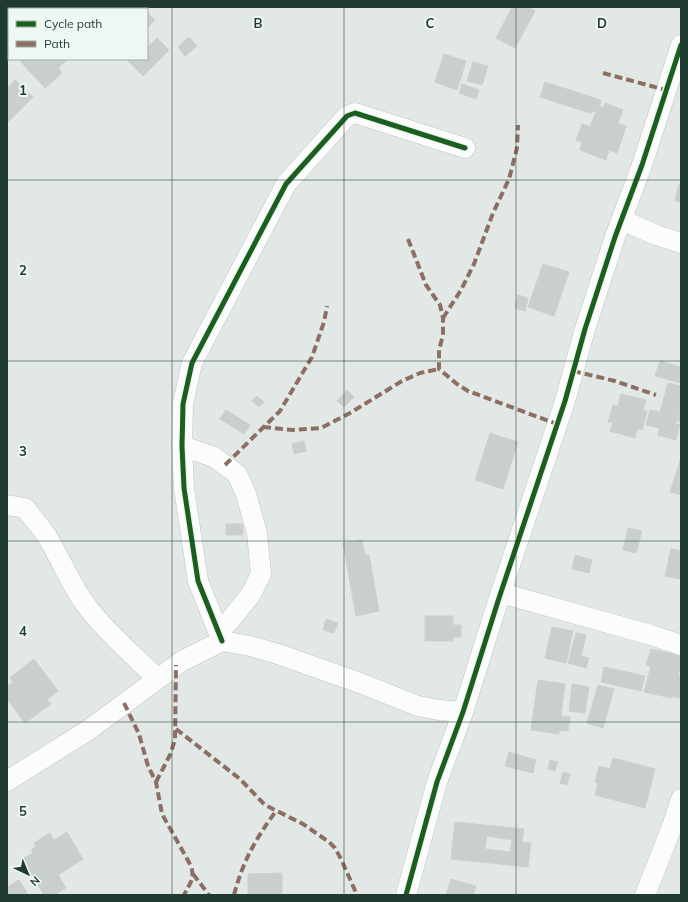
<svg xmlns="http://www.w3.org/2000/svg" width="688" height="902" viewBox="0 0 688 902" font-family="Mulish,sans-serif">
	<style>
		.building { fill: #c9cfcc; stroke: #cbd1ce; fill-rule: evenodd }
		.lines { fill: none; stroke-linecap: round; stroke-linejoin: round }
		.minor-casing { stroke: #bfc5c2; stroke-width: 21 }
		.minor { stroke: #fbfcfb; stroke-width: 20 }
		.quiet { stroke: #8d6e63; stroke-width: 4; stroke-dasharray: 8 4; stroke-linecap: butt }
		.cycleway-casing { stroke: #eff7f2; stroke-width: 8 }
		.cycleway { stroke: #1b5e20; stroke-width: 5 }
		.grid { fill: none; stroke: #1f3b31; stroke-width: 1; stroke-opacity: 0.55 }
		.grid-label { font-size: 13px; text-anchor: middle; font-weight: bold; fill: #1f3b31; stroke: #eff7f2; stroke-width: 4; stroke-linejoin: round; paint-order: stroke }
	</style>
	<rect width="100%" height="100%" fill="#e2e8e5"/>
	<g class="building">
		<polygon points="84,7 142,7 144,9 86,9"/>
		<polygon points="512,7 528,7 535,11 515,48 496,38"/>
		<polygon points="147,12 155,20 147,28"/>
		<polygon points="189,37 197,46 185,56 178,47"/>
		<polygon points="157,38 169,50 143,76 126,59 147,59 147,48"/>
		<polygon points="444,54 466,61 457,90 435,82"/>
		<polygon points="22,59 68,59 58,68 62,73 45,88 20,61"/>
		<polygon points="473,62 488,66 482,85 467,81"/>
		<polygon points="15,80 33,97 7,123 7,89"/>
		<polygon points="545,82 601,100 599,109 590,113 540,97"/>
		<polygon points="462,84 479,90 476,99 459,93"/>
		<polygon points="605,103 623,110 618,123 626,126 617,153 609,150 606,160 580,150 582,142 576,140 582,124 590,127 598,106 603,108"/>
		<polygon points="679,184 681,184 681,202 675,201"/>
		<polygon points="543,264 569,272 554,316 528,307"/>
		<polygon points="518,295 528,298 525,311 515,308"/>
		<polygon points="660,361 681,367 681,383 655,376"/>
		<polygon points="668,383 681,386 681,403 676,421 659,416"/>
		<polygon points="347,390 354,397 344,407 337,401"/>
		<polygon points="621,394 646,400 643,410 647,411 642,430 637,429 635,438 610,431 613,423 608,422 613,405 618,406"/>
		<polygon points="257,396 264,402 259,407 252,401"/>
		<polygon points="681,406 681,422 677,421"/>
		<polygon points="226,410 250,425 244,434 220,419"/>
		<polygon points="650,410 660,412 659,417 676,421 676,424 680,425 676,440 658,435 660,428 646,425"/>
		<polygon points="490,433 518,442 503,489 475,480"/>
		<polygon points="304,441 306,451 294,454 292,444"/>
		<polygon points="681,458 681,495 670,492"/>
		<rect x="226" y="524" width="17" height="11"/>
		<polygon points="628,528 642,531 636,553 623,550"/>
		<polygon points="362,540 365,555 369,555 379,611 356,616 343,543"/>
		<polygon points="671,549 681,551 681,579 665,576"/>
		<polygon points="575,555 592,560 589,573 572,569"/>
		<polygon points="425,616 453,616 453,625 461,625 461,637 453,637 453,641 425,641"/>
		<polygon points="326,619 338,623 334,633 323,630"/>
		<polygon points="552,627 573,631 566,663 545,658"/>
		<polygon points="576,633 586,635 581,656 589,658 586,668 568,663"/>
		<polygon points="651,649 681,656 681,666 678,676 681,677 680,698 672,696 672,698 644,692 651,666 646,665"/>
		<polygon points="34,659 58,691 47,699 51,704 25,723 7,699 7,686 13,682 10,678"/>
		<polygon points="604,667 645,676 641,691 601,682"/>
		<polygon points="538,680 565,684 561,716 570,717 568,731 559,730 559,734 531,730"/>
		<polygon points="572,684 589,687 585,713 569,711"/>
		<polygon points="598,685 614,689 603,728 587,723"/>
		<polygon points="509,752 536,760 533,773 505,766"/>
		<polygon points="613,758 655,769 645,808 595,795 598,783 595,782 599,766 610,769"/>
		<polygon points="550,760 558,762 555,771 548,769"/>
		<polygon points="563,772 570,774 567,785 560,783"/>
		<path d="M455 822 524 829 522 842 531 843 528 867 451 859ZM487 836 512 840 510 852 485 849Z"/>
		<polygon points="67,832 83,859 58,875 66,888 54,895 44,895 22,859 33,853 31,850 36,846 34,843 50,833 54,840"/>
		<polygon points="282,873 282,895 248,895 248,874"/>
		<polygon points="451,879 476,886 473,895 446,895"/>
		<polygon points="19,880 27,893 24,895 7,895 7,887"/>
	</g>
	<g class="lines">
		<defs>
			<g id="minor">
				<polyline points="7,11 10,7"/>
				<polyline points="622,220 656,235 681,243"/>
				<polyline points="182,446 214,457 237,474 246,494 257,533 261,574 251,594 232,618 219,632"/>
				<path d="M7 505 25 508C31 516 38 524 44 532 61 557 70 586 89 609 109 635 134 655 157 679"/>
				<polyline points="501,593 651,635 681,645"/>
				<polyline points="222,641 198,581 184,488 182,446 183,404 192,363 286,184 347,116 355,113 465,148"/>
				<polyline points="7,781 87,731 182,661 222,641 250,646 278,654 360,683 418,706 439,710 463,712"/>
				<polyline points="406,895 437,782 463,712 499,598 565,401 585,329 615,237 642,165 681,45"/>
				<polyline points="645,895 673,824 681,799"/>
			</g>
		</defs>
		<use href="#minor" class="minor-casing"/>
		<use href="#minor" class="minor"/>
		<g class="quiet">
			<polyline points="603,73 666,90"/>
			<polyline points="408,239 426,285 440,305 443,318 443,335 439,350 439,369 457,384 468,391 557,424"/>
			<polyline points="443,318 461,290 474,264 493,213 509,179 517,148 518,125"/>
			<polyline points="573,371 615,381 656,395"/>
			<polyline points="263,427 293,430 321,428 350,413 402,381 420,373 439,369"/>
			<polyline points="225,465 280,411 312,357 324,322 327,306"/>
			<path d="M124 703 139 734 148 766 156 782 162 814 191 866C195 879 190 883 184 895"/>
			<polyline points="176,729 240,779 265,805 303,824 329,842 335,848 341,859 357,895"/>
			<polyline points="156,782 170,755 175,740 176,665"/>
			<polyline points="193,874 209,895"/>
			<path d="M234 895C243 861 255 840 276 811"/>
		</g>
		<defs>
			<g id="cycleway">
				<polyline points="222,641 198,581 184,488 182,446 183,404 192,363 286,184 347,116 355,113 465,148"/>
				<polyline points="406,895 437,782 463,712 499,598 565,401 585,329 615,237 642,165 681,45"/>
			</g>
		</defs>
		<use href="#cycleway" class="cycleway-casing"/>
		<use href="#cycleway" class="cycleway"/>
	</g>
	<path class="grid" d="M172 7V895M344 7V895M516 7V895M7 180H681M7 361H681M7 541H681M7 722H681"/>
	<g class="grid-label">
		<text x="258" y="28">B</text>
		<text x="430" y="28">C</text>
		<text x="602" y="28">D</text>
		<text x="23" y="95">1</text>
		<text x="23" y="275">2</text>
		<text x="23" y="456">3</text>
		<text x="23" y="636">4</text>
		<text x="23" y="816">5</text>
	</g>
	<rect width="688" height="902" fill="none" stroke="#1f3b31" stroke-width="16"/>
	<rect x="8" y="8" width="140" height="52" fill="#eff7f2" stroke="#9caca5"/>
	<rect x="16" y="21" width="20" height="6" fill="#1b5e20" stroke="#9caca5"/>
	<text x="44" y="28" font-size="12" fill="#1f3b31">Cycle path</text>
	<rect x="16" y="41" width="20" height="6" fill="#8d6e63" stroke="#9caca5"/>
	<text x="44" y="48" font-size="12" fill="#1f3b31">Path</text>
	<g transform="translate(28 874) rotate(136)" stroke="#eff7f2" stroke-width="3" paint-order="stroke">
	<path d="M0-3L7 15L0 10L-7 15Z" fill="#1f3b31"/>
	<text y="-6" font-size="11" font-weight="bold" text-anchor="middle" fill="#1f3b31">N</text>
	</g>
</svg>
